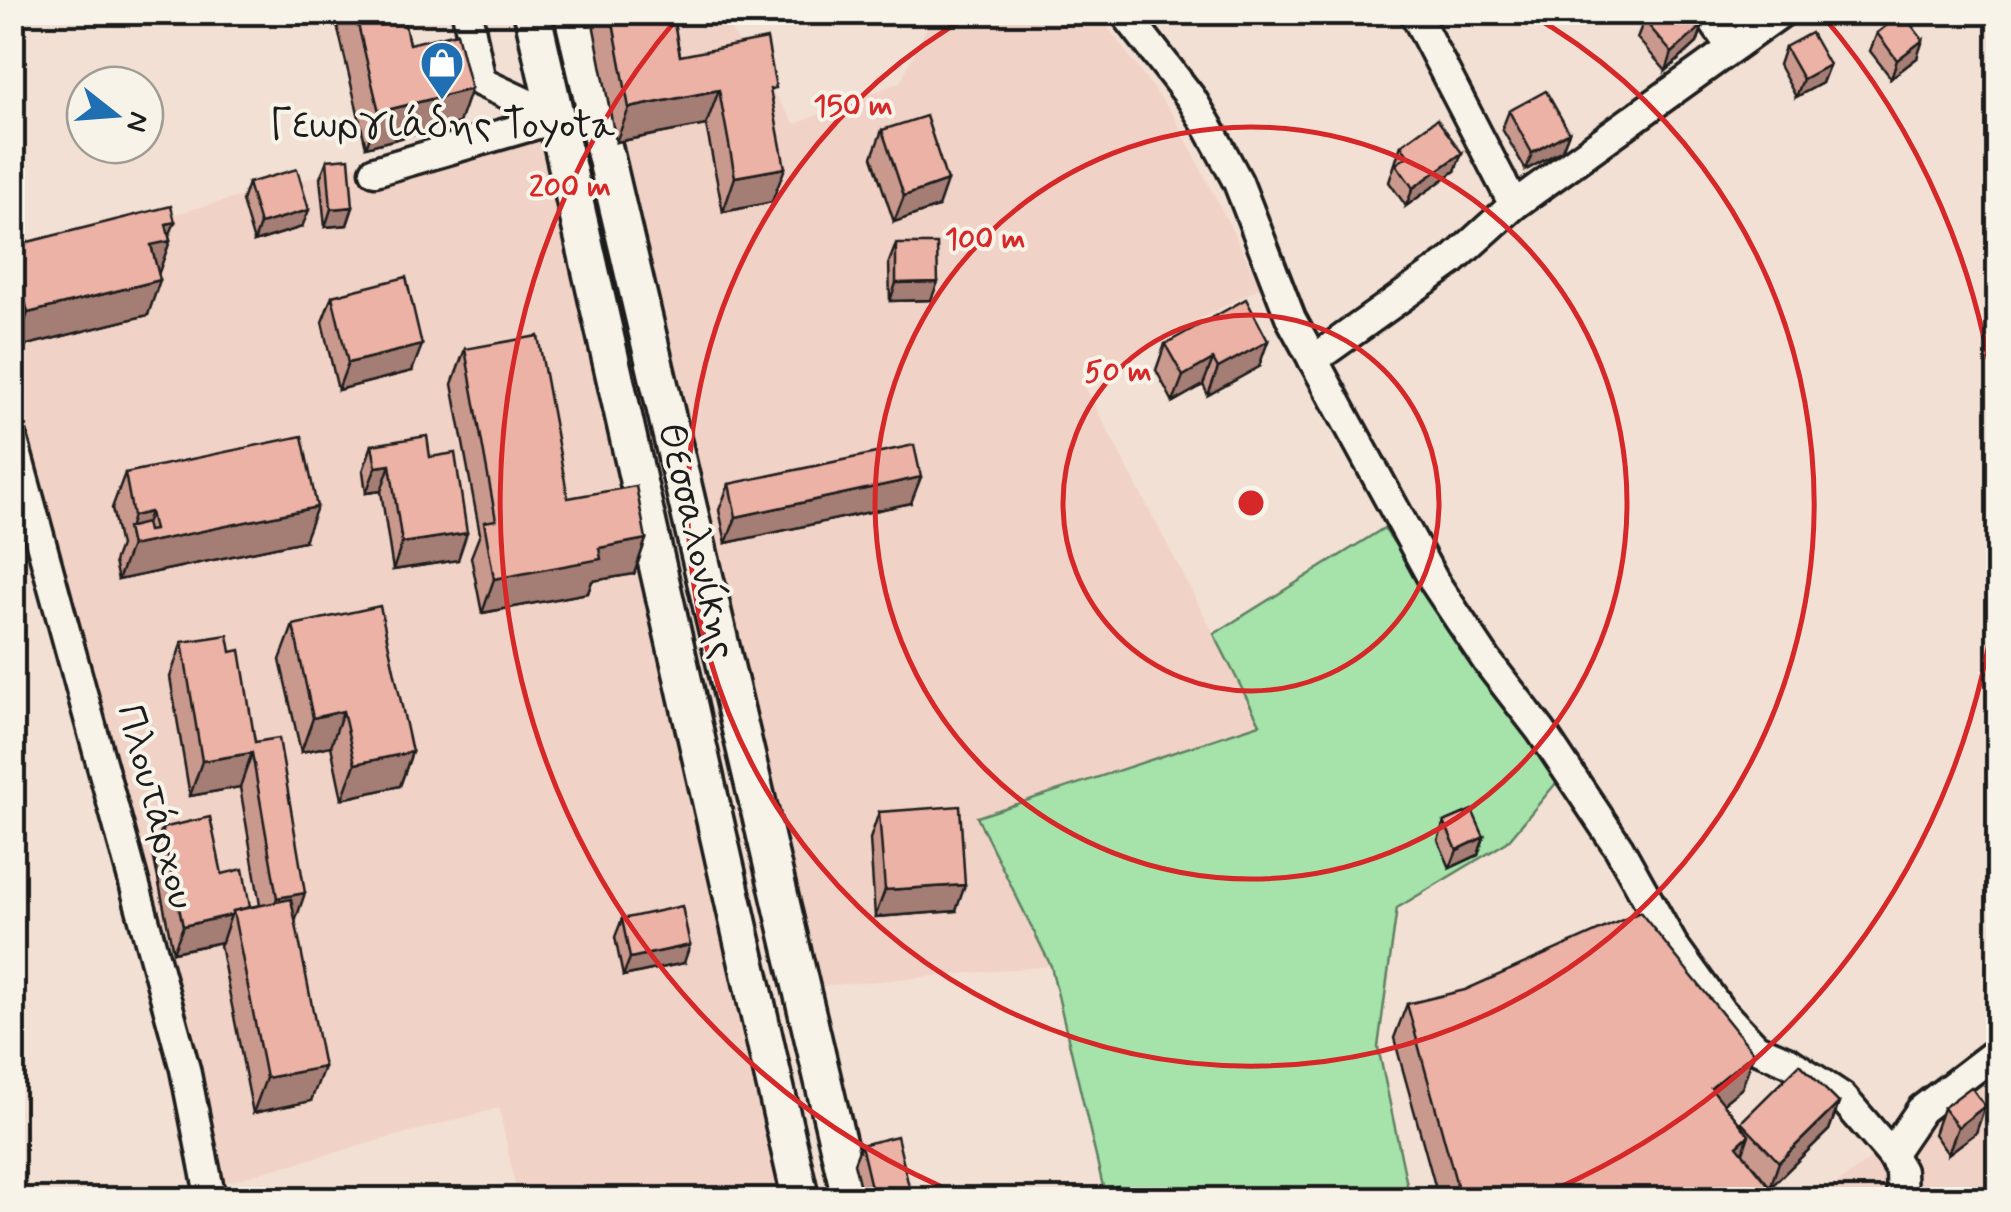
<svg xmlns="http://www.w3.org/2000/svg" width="2011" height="1212" viewBox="0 0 2011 1212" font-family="Mynerve,sans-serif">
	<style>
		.built { fill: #f1d2c6 }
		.green { fill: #a5e3aa; stroke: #608063; stroke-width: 2.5 }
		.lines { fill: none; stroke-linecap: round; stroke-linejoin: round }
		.minor-casing { stroke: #1c1c1c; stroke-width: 35 }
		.major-casing { stroke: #1c1c1c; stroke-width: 42 }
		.minor { stroke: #f7f3e8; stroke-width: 28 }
		.major { stroke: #f7f3e8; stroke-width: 35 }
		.wall { fill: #ca998e; stroke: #1c1c1c; stroke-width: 2.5 }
		.shaded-wall { fill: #a47d74; stroke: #1c1c1c; stroke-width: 2.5 }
		.building { fill: #ebb2a5; stroke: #1c1c1c; stroke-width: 2.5 }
		.ring { fill: none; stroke: #d62828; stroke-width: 5 }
		.labels { text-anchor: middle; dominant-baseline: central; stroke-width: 8; stroke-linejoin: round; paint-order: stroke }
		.poi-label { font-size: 40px; fill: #1c1c1c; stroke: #f7f3e8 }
		.street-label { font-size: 40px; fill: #1c1c1c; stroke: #f7f3e8 }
		.centre { fill: #d62828; stroke: #f7f3e8; stroke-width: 5 }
		.ring-label { font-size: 30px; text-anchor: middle; font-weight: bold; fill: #d62828; stroke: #f7f3e8; stroke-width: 8; stroke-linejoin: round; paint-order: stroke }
	</style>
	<rect width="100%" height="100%" fill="#f3e0d4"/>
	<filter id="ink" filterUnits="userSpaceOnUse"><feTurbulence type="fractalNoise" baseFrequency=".01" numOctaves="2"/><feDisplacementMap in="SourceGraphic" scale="20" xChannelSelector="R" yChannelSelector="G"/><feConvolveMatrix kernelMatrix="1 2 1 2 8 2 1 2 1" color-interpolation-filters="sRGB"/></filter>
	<g filter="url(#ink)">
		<g class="built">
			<polygon points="583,13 719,13 795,124 900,82 934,13 1097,13 1174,116 1261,287 1082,381 1261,724 978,817 1051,966 810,987"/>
			<polygon points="535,117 784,1199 518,1199 499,1108 219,1184 173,1075 13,505 12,258"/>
			<polygon points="1998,1062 1998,1199 1817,1199"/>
		</g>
		<polygon class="green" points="1384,528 1557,782 1507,842 1397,908 1378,1047 1410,1199 1106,1199 1051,966 977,817 1260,724 1214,634"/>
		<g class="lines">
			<defs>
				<g id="minor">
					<polyline points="467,12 481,82 558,118"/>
					<polyline points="1124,12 1191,98 1210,130 1238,182 1291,319 1435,583 1487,661 1541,731 1619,848 1673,945 1720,1010 1756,1048 1789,1062 1842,1097 1891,1154 1901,1171 1902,1200"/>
					<polyline points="1414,12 1514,205"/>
					<polyline points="1707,12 1731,47"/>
					<polyline points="375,171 558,118"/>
					<polyline points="1313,360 1453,260 1514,205 1782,12"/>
					<polyline points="12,437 185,1069 211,1200"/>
					<polyline points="1891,1154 1921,1110 1998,1051"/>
				</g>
				<g id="major">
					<polyline points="532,12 801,1200"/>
					<polyline points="572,12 851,1200"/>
				</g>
			</defs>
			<use href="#minor" class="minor-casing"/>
			<use href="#major" class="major-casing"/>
			<use href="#minor" class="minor"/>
			<use href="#major" class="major"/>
		</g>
		<g class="wall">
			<polygon points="334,12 402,12 409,44 459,123 366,147"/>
			<polygon points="594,12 672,12 680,56 772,99 772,202 723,212 706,125 616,142 592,18"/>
			<polygon points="1644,20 1703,25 1697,43 1666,71 1637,38"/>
			<polygon points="1877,33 1917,58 1891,78 1870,51"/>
			<polygon points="1785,47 1829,65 1822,83 1796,97 1779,65"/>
			<polygon points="1509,111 1569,132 1562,150 1526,170 1502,129"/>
			<polygon points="882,130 938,207 894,222 872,157"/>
			<polygon points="1401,145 1455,171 1406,206 1389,182"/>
			<polygon points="327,160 353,207 347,225 325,227 320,178"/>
			<polygon points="248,183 302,227 254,242 242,201"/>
			<polygon points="169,237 170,241 158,273 148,315 15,348 12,336 12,246"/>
			<polygon points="896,244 931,300 890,301 889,262"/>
			<polygon points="332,296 412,371 338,390 322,322"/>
			<polygon points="1165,344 1259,367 1208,395 1203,385 1173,402 1156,370"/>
			<polygon points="465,349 568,498 646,539 634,574 592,581 588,593 482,613 471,557 480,534 452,384"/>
			<polygon points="372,445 430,457 458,560 393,570 381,491 366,493 363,471"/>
			<polygon points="125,473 304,541 118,580 114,562 120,546 112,508"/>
			<polygon points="729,484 911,503 726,543 719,510"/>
			<polygon points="293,625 412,752 400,786 342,799 331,746 301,752 280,660"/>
			<polygon points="182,642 231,652 255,742 295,921 311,1101 253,1113 220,945 222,942 173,952 153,854 162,828 222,874 250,907 260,905 240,787 190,796 170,677"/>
			<polygon points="879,812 956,911 875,917 870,839"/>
			<polygon points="1444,822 1484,837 1478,855 1450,868 1438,840"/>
			<polygon points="622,919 684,963 623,976 615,937"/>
			<polygon points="1407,1004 1742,1088 1723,1103 1740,1124 1839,1103 1829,1130 1770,1187 1779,1200 1439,1200 1394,1038"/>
			<polygon points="1943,1108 1976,1133 1948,1154 1934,1134"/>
			<polygon points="861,1145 910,1191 907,1200 863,1200 854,1163"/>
		</g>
		<g class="shaded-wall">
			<polygon points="1703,25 1697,43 1666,71 1672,53"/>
			<polygon points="1923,40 1917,58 1891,78 1897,60"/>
			<polygon points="1829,65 1822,83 1796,97 1803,79"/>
			<polygon points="471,89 459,123 366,147 379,112"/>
			<polygon points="719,90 706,125 616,142 629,108"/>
			<polygon points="1569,132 1562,150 1526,170 1532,153"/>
			<polygon points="1462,153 1455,171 1406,206 1413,188"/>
			<polygon points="785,168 772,202 723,212 735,177"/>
			<polygon points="947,181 938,207 894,222 904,196"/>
			<polygon points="353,207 347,225 325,227 331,209"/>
			<polygon points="309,210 302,227 254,242 260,224"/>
			<polygon points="175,222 167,241 170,241 158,275 151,245 166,224"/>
			<polygon points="160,280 148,315 15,348 28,313"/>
			<polygon points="938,282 931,300 890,301 896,283"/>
			<polygon points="1268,341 1259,367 1208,395 1218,368"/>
			<polygon points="422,345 412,371 338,390 348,363"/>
			<polygon points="1213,359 1203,385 1173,402 1183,376"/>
			<polygon points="390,465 381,491 366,493 376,467"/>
			<polygon points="921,477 911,503 726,543 736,517"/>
			<polygon points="317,507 304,541 118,580 131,546 128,532 133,516 150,512 139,544"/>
			<polygon points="467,533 458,560 393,570 402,543"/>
			<polygon points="646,539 634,574 592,581 588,593 482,613 494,579 599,548"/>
			<polygon points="343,711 331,746 301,752 313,718"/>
			<polygon points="412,752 400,786 342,799 355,764"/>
			<polygon points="252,753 240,787 190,796 202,761"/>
			<polygon points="1484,837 1478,855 1450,868 1457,850"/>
			<polygon points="965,885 956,911 875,917 885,890"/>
			<polygon points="305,893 293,928 264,933 277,898"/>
			<polygon points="231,915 222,942 173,952 183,926"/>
			<polygon points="690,945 684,963 623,976 630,958"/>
			<polygon points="1754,1053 1742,1088 1699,1123 1711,1088"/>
			<polygon points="324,1067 311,1101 253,1113 266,1078"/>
			<polygon points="1839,1103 1829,1130 1770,1188 1779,1162"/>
			<polygon points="1985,1106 1976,1133 1948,1154 1958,1127"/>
			<polygon points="1749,1135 1737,1170 1737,1146"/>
			<polygon points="910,1191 907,1200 874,1200"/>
		</g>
		<g class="building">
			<polygon points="355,12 402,12 409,44 457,33 471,89 379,112"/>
			<polygon points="611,12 672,12 680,56 767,39 776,88 770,89 785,168 735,177 719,90 629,108"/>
			<polygon points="1652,12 1692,12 1703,25 1672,53 1644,20"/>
			<polygon points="1902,13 1923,40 1897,60 1877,33"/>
			<polygon points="1811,33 1829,65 1803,79 1785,47"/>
			<polygon points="1546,91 1569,132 1532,153 1509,111"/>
			<polygon points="926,116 947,181 904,196 882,130"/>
			<polygon points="1437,119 1462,153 1413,188 1396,164 1408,156 1401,145"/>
			<polygon points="349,158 353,207 331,209 327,160"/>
			<polygon points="297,169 309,210 260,224 248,183"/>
			<polygon points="171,206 175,222 166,224 170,241 151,245 160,280 28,313 12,246"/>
			<polygon points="896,244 937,244 938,282 896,283"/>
			<polygon points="406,277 422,345 348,363 332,296"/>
			<polygon points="1246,299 1268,341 1218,368 1213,359 1183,376 1165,344"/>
			<polygon points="538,336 568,498 636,486 646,539 599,548 601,559 494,579 484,522 496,520 465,349"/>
			<polygon points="302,436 317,507 131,546 127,528 146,523 148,531 154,530 150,512 133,516 125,473"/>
			<polygon points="427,436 430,457 455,453 467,533 402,543 390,465 376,467 372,445"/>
			<polygon points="914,445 921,477 736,517 729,484"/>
			<polygon points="380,606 412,752 355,764 343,711 313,718 293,625"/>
			<polygon points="228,635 231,652 240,650 255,742 279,738 305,893 277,898 252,753 202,761 182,642"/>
			<polygon points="960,806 965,885 885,890 879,812"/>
			<polygon points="1472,810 1484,837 1457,850 1444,822"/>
			<polygon points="210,817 222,874 243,869 250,907 233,911 231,915 183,926 162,828"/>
			<polygon points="291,899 324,1067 266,1078 233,911"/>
			<polygon points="682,906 690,945 630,958 622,919"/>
			<polygon points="1640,912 1754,1053 1711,1088 1749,1135 1737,1146 1779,1198 1461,1200 1407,1004 1465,990"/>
			<polygon points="1800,1064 1839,1103 1779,1162 1741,1122"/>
			<polygon points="1971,1087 1985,1106 1958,1127 1943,1108"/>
			<polygon points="897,1136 910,1191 874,1200 861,1145"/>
			<polygon points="1118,1186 1121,1200 1048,1200"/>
		</g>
	</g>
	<g class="ring">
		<circle cx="1251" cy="503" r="188"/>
		<circle cx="1251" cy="503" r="376"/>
		<path d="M1528 13A563 563 0 1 1 974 13"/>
		<path d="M1998 582A751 751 0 0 1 1532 1199M970 1199A751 751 0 0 1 680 15M1822 15A751 751 0 0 1 1998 424"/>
	</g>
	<defs>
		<symbol id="shop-pin" viewBox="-11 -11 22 30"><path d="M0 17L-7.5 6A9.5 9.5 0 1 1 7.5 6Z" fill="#1f6fb2" stroke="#f7f3e8"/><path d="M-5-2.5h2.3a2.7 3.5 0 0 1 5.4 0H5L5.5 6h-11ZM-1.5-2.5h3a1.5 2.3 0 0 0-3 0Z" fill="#fff"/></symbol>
	</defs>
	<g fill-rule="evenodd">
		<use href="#shop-pin" x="417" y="38" width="50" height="68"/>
	</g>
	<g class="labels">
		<g class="poi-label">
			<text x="442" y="126">Γεωργιάδης Toyota</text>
		</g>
		<g class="street-label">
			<text transform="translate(696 541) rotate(77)">Θεσσαλονίκης</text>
			<text transform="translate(155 807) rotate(75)">Πλουτάρχου</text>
		</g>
	</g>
	<circle cx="1251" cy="503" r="15" class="centre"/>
	<g class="ring-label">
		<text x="853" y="115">150 m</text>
		<text x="570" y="196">200 m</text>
		<text x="985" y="248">100 m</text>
		<text x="1118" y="381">50 m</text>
	</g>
	<rect width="2011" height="1212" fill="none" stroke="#f7f3e8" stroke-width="50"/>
	<rect x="25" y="25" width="1961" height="1162" fill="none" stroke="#1c1c1c" stroke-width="4" filter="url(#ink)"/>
	<g transform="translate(115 115) rotate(107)"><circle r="48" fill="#f7f3e8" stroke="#9f9d96" stroke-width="2.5"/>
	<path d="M0-8L18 38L0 25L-18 38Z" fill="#1f6fb2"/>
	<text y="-15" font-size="28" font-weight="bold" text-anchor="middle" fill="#1c1c1c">N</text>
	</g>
</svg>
